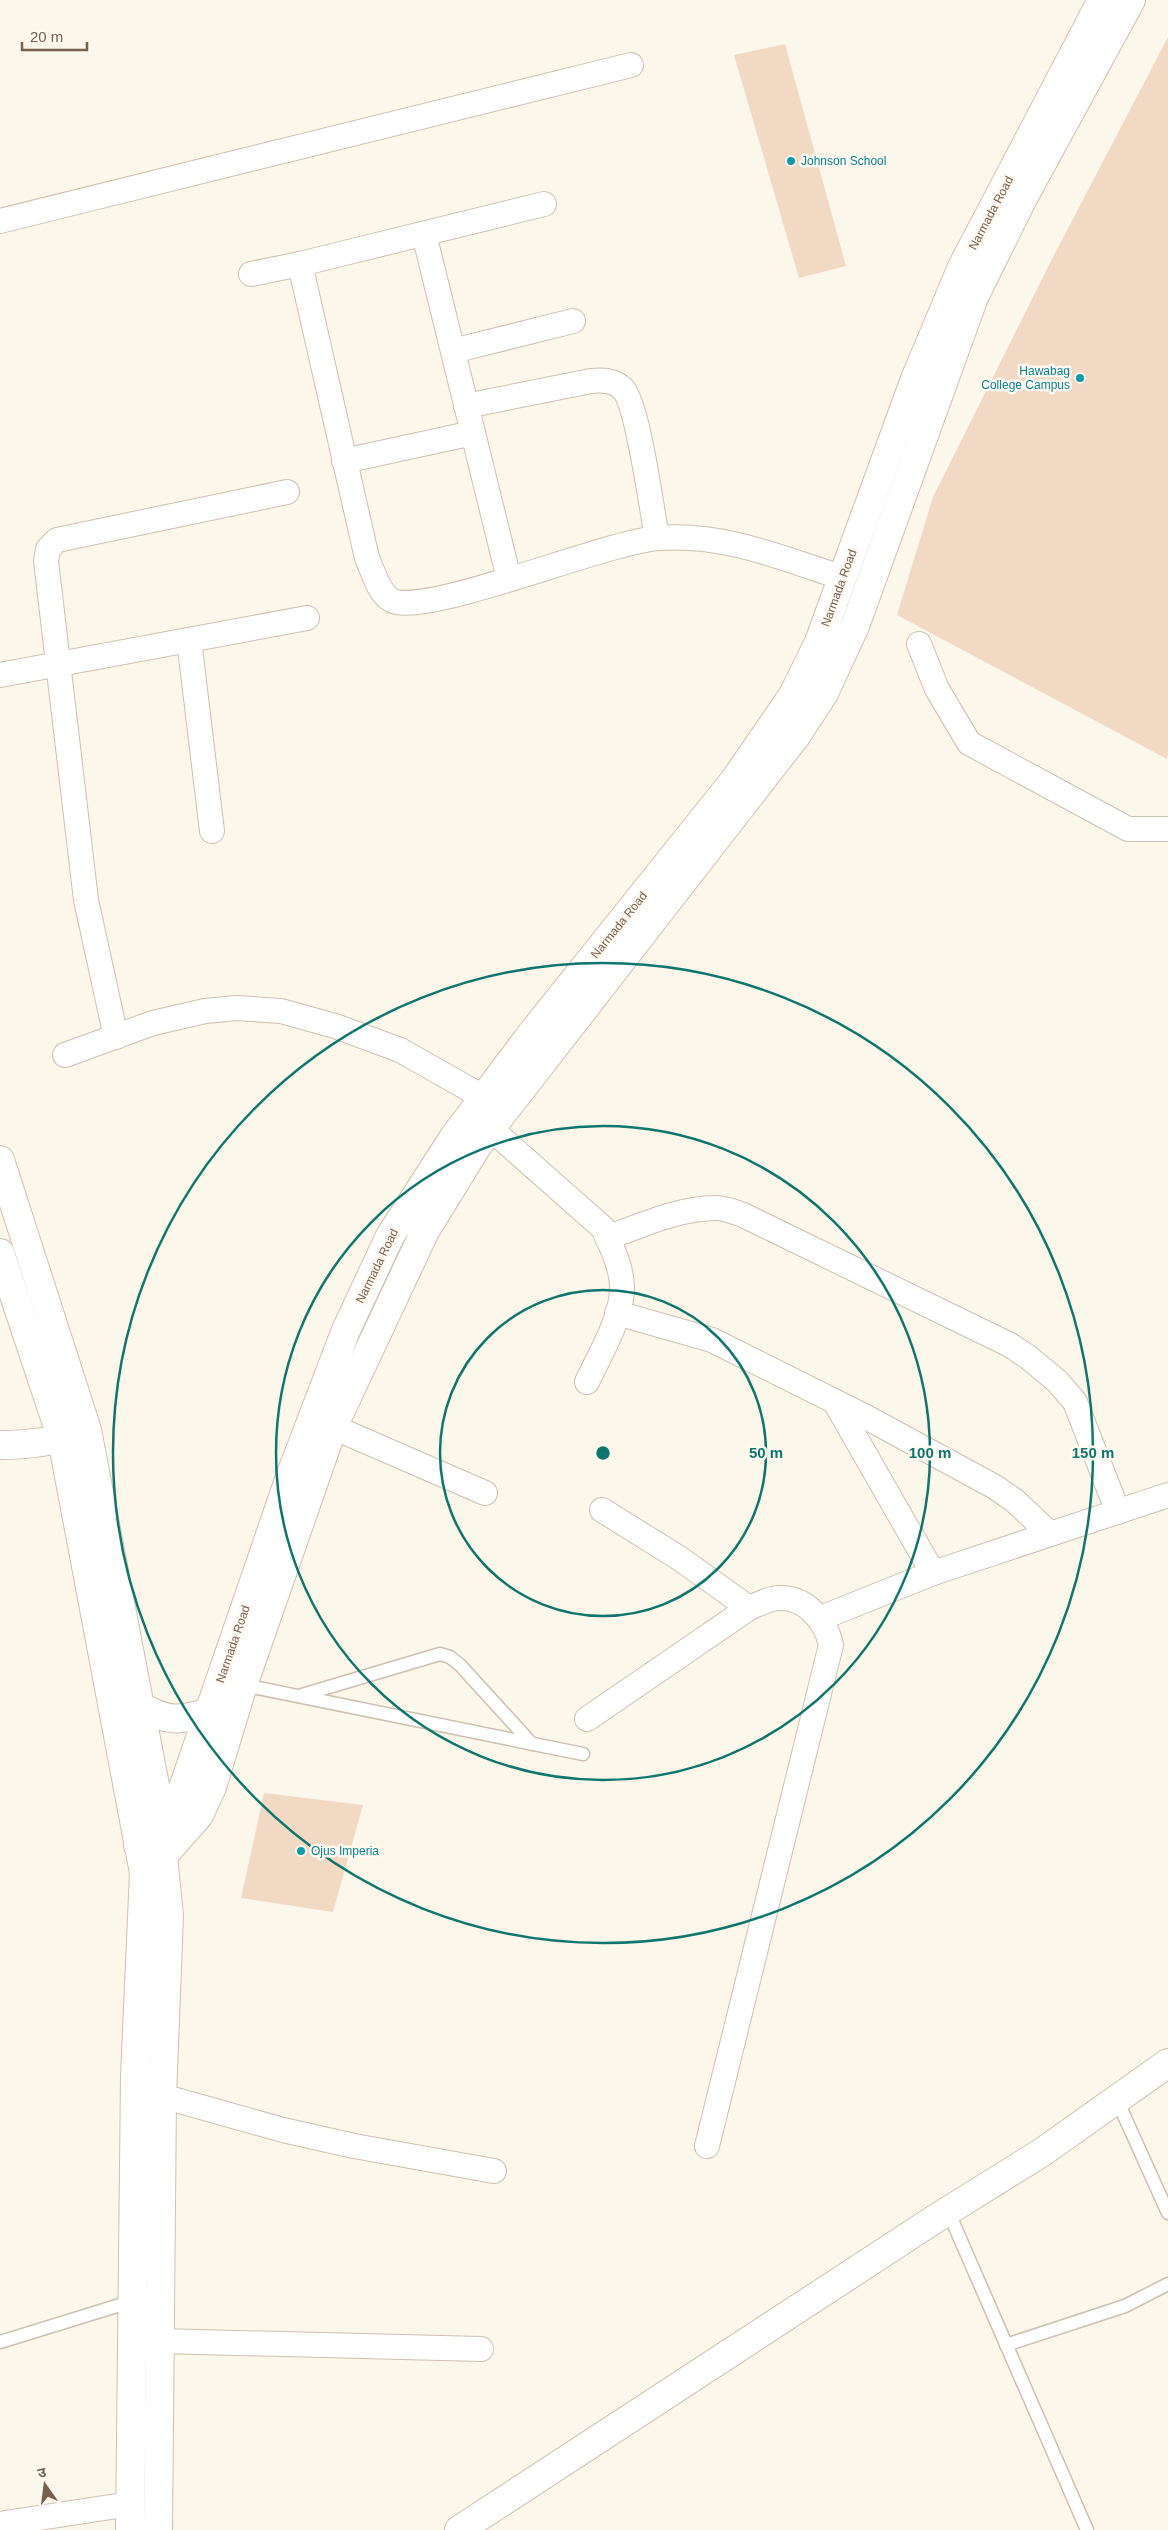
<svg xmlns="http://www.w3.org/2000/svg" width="1168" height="2530" viewBox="0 0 1168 2530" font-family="Arial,'Noto Sans Devanagari',sans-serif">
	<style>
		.building { fill: #f1d9c4 }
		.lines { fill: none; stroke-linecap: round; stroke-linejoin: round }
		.lane-casing { stroke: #cec0b0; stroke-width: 15 }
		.street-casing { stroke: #cec0b0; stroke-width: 26 }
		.secondary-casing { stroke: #d1c0ae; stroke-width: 30 }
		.lane { stroke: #fff; stroke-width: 12 }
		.street { stroke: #fff; stroke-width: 24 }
		.secondary { stroke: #fff; stroke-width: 28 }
		.ring { fill: none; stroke: #0f766e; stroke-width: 2.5 }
		.culture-dot { fill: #0f9aa8; stroke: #fefaf2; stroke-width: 2 }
		.labels { text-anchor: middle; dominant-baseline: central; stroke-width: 5; stroke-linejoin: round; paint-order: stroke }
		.culture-label { font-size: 12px; fill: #0d838f; stroke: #fefaf2; text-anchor: start }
		.street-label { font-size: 12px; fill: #77604e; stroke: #fefaf2 }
		.centre { fill: #0f766e; stroke: #fefaf2; stroke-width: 2.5 }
		.ring-label { font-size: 15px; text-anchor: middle; font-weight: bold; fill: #0f766e; stroke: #fefaf2; stroke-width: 5; stroke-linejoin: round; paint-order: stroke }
	</style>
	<rect width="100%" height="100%" fill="#fcf7eb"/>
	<g class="building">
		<polygon points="1168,37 1168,755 1167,759 897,615 933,497 1052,259"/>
		<polygon points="785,44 846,266 799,278 734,55"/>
		<polygon points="264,1793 363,1805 333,1912 241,1898"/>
	</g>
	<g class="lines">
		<defs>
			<g id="lane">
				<polyline points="243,1685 583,1754"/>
				<polyline points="302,1695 440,1654 450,1657 460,1665 532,1744"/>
				<polyline points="1117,2100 1168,2213"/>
				<polyline points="948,2211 1087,2530"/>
				<polyline points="0,2342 133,2301"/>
				<polyline points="1006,2345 1125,2306 1168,2284"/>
			</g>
			<g id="street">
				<polyline points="0,221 631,65"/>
				<polyline points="424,234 509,579"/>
				<path d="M300 264 367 558C373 571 378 592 391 600 424 618 607 541 659 538 723 533 782 558 843 578"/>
				<polyline points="251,274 300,264 544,204"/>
				<polyline points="453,351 573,321"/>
				<path d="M466 406 591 381C603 380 614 380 623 389 638 405 652 511 657 538"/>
				<polyline points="344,461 473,433"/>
				<polyline points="189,640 212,831"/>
				<polyline points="919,644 937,689 969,743 1128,829 1168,829"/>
				<polyline points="0,675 307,618"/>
				<polyline points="116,1037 86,900 46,561 48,549 57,540 287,492"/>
				<polyline points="65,1055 153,1023 205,1011 237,1008 281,1011 335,1026 400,1050 483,1097"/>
				<path d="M491 1129 603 1228C612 1247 623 1270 622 1291 620 1322 600 1354 587 1382"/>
				<path d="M607 1238C642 1225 679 1208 716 1208 725 1208 735 1212 743 1215L1010 1345 1028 1357 1057 1381 1075 1402 1118 1512"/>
				<polyline points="617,1313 712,1340 866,1417 995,1487 1015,1501 1050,1534"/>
				<polyline points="835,1402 933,1573"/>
				<polyline points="333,1427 485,1493"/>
				<polyline points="602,1510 679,1558 749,1608"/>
				<polyline points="821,1618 933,1573 1168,1495"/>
				<path d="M587 1719 749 1608C757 1605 764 1601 772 1599 802 1593 825 1618 831 1645L707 2146"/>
				<polyline points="162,2096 283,2130 354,2146 494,2171"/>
				<polyline points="160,2341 481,2349"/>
				<polyline points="0,2524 130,2504"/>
			</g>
			<g id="secondary">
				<polyline points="0,1160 87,1430 157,1796 169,1916 162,2096 158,2530"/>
				<polyline points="0,1253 62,1439 144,1873 135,2076 130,2530"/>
				<path d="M0 1445C27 1445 53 1442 78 1433"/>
				<path d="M140 1706C167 1722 180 1721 209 1712"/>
				<polyline points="138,1845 160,1826 183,1788 291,1474 346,1330 390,1236 454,1137 532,1033 736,778 793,695 819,642 915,379 962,267 1102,0"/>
				<polyline points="144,1873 163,1856 199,1815 212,1787 243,1685 333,1427 425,1231 478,1145 796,736 824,693 855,626 974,297 1023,198 1131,0"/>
				<polyline points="459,2530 935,2219 1041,2153 1168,2063"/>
			</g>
		</defs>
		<use href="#lane" class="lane-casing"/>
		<use href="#street" class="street-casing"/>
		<use href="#secondary" class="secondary-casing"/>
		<use href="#lane" class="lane"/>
		<use href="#street" class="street"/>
		<use href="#secondary" class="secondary"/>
	</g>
	<g class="ring">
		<circle cx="603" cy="1453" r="163"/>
		<circle cx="603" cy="1453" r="327"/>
		<circle cx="603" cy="1453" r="490"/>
	</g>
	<g class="culture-dot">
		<circle cx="791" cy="161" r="5"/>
		<circle cx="1080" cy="378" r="5"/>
		<circle cx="301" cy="1851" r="5"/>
	</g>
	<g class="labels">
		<g class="culture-label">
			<text x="801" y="161">Johnson School</text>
			<text x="1070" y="371" text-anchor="end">Hawabag<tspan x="1070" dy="14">College Campus</tspan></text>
			<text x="311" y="1851">Ojus Imperia</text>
		</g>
		<g class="street-label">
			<text transform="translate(991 213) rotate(-62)">Narmada Road</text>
			<text transform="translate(839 588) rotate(-70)">Narmada Road</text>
			<text transform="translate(619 925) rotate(-51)">Narmada Road</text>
			<text transform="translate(377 1266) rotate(-64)">Narmada Road</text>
			<text transform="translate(233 1644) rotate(-71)">Narmada Road</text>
		</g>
	</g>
	<circle cx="603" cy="1453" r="8" class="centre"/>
	<g class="ring-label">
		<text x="766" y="1458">50 m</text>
		<text x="930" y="1458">100 m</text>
		<text x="1093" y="1458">150 m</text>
	</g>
	<g transform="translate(45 2485) rotate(346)" stroke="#fefaf2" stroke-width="4" paint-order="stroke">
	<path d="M0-4L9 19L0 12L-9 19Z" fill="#77604e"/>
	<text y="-8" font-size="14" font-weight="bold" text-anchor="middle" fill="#77604e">उ</text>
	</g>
	<path d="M22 42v8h65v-8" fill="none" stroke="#77604e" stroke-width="2.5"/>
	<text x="30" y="42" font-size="15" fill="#77604e" stroke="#fefaf2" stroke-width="4" paint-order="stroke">20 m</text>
</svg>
